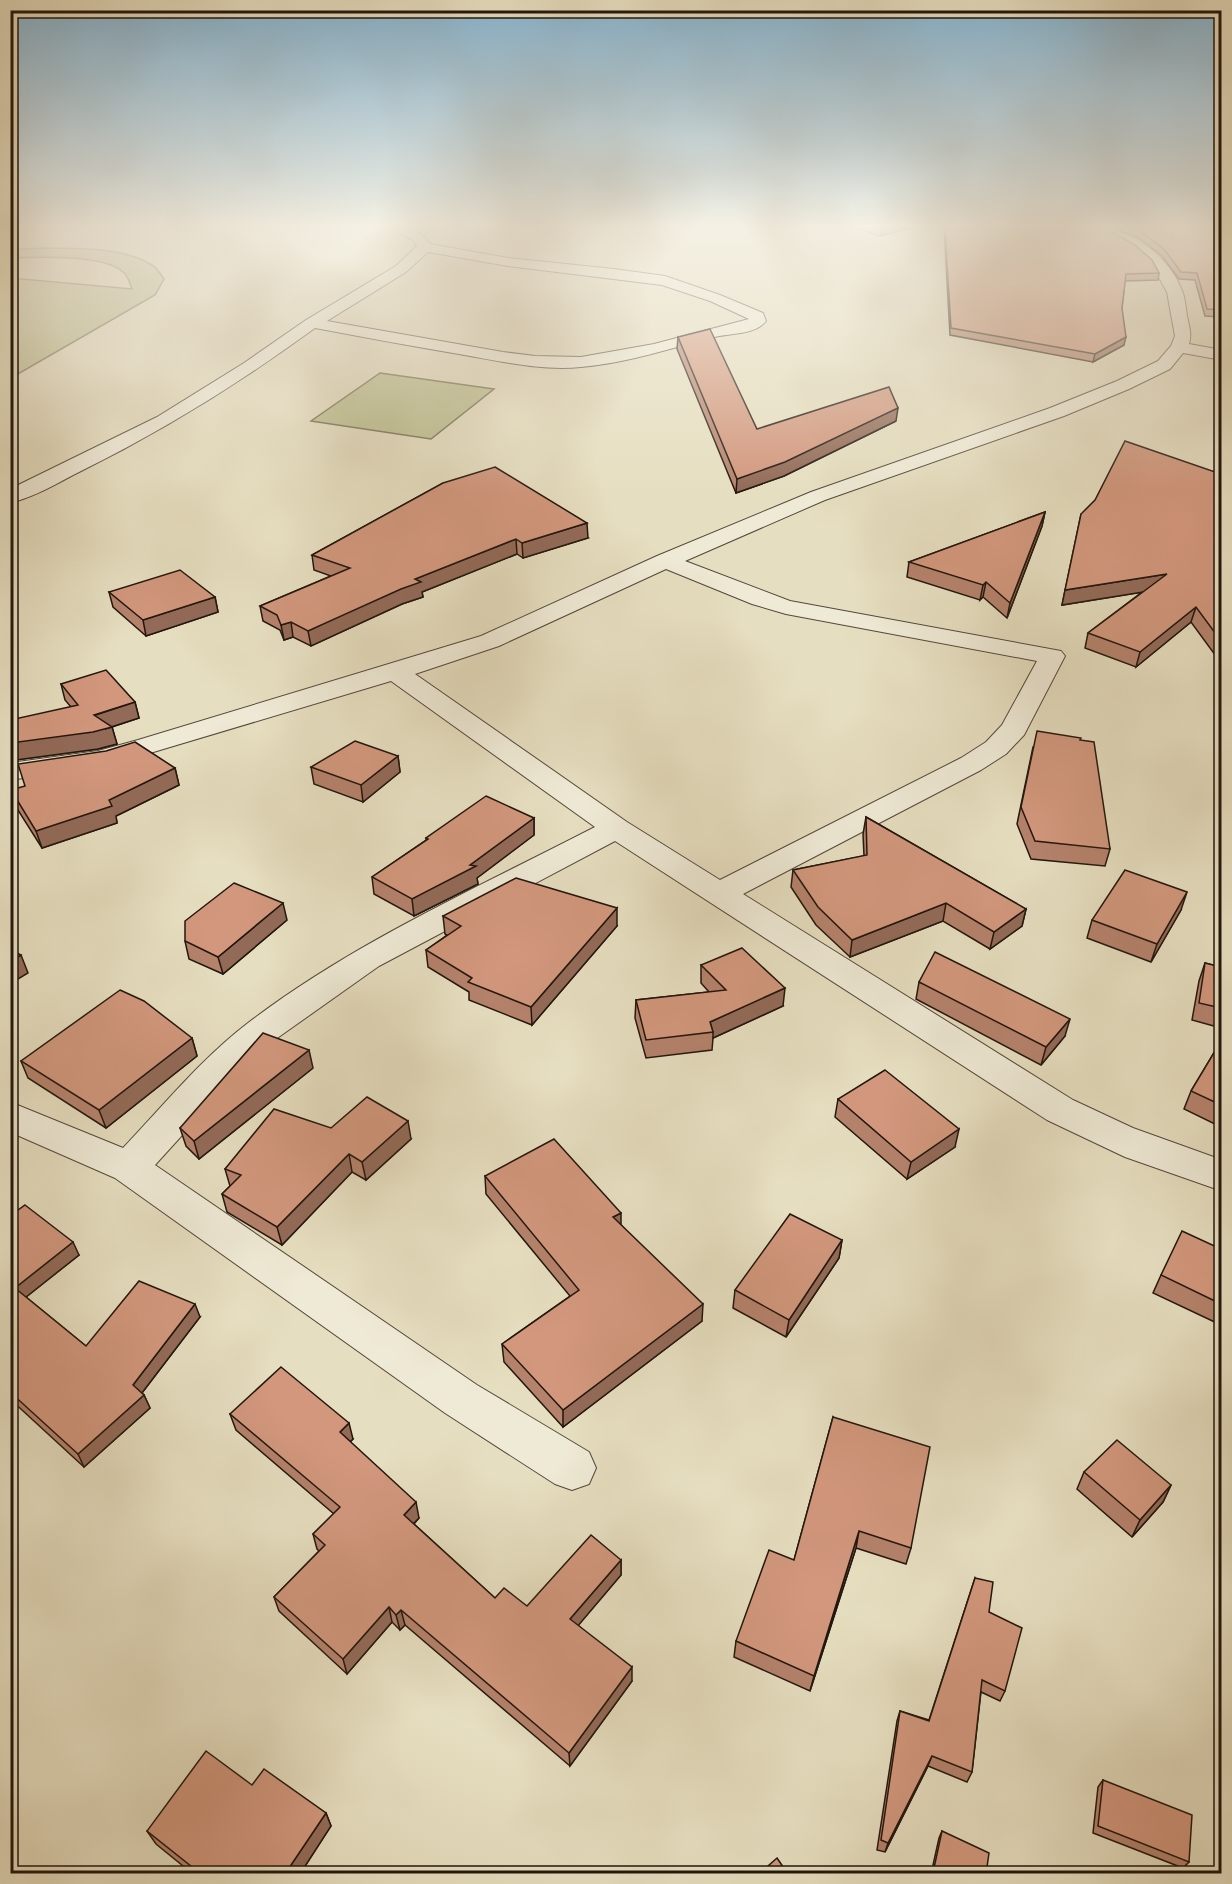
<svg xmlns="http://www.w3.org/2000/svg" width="1232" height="1884" viewBox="0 0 1232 1884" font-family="'IM FELL DW Pica',serif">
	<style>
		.green { fill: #bcbf8d; stroke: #6f6a4d; stroke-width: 1.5 }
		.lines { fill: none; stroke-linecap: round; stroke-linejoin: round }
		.minor-casing { stroke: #53483a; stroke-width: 2 }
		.minor { fill: #efead6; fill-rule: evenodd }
		.wall { fill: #b5826c; stroke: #22160d; stroke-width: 1.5 }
		.shaded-wall { fill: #936a58; stroke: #22160d; stroke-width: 1.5 }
		.building { fill: #d2977d; stroke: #22160d; stroke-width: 1.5 }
	</style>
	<rect width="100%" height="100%" fill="#e6dec0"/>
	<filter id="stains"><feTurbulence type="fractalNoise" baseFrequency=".00333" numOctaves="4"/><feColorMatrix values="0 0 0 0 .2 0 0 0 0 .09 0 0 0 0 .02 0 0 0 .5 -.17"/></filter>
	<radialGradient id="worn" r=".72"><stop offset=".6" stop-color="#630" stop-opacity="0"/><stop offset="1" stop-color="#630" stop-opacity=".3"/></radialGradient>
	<g class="green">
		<path d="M42 248C77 249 121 246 152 265 157 268 161 275 164 279L155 295 11 378V278L132 289C130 283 128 276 123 272 105 254 36 257 11 258V250Z"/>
		<polygon points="380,373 494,389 431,439 311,421"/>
	</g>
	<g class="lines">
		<defs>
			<g id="minor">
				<path d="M391 228C408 228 419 229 430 244L508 258 614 269 665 276 720 295 763 313 766 321C755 335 731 333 715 337 671 348 627 363 581 367 541 371 499 361 459 354 411 346 363 337 315 328 238 384 166 429 81 471 59 482 35 497 10 503V489L157 417 244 363 306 320 396 266 417 246 413 240ZM428 252 508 266 662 285 710 301 749 319 654 344 581 357 535 356 503 352 327 321 406 272Z"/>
				<path d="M1098 228C1134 228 1171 259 1183 293 1185 300 1186 309 1187 316 1189 326 1192 334 1189 344L1222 350V360L1183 353 1170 369 1129 389 1064 416 825 500 685 561 790 601 1061 651 1065 656 1024 735 1006 754 981 770 743 894 1073 1100 1133 1128 1222 1160V1191L1125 1157 1047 1120 615 841 379 966 273 1041 245 1066 155 1165 477 1385 589 1452 596 1468 589 1484 572 1490 555 1484 445 1413 115 1178 10 1132V1102L123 1148C163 1106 202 1058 248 1023 354 942 477 888 595 827L391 681 110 765 10 780V763L98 751 138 740 481 636 657 556 811 492 1050 408 1117 381 1158 361 1171 346 1175 336 1167 292 1152 265 1135 250ZM666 569 752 604 786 614 1037 661 1002 725 986 742 961 758 720 880 627 822 415 674 499 646Z"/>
			</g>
		</defs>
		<use href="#minor" class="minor-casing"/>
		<use href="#minor" class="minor"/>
	</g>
	<g class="wall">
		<polygon points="855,228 911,228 880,236"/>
		<polygon points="944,228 1106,228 1159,273 1158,280 1125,281 1122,308 1124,345 1093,362 950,335"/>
		<polygon points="1114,228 1221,228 1221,317 1205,316 1195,280 1179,279 1162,256 1139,238"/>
		<polygon points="678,337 757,429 896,421 784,476 736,493 677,349"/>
		<polygon points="1221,474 1221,663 1191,622 1136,667 1085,648 1088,633 1142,592 1062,605 1081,514"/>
		<polygon points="443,483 588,538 523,558 517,554 422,592 423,597 402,604 311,646 293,637 284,640 280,630 263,621 260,606 331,576 314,570 312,555"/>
		<polygon points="1045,512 1042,526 1007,618 983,597 980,600 907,577 909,562"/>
		<polygon points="109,592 215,597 218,612 146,636 113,607"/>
		<polygon points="61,684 135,702 139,718 112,727 117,744 98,749 16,760 10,744 71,707 65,700"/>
		<polygon points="1080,740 1110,849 1105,866 1031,859 1017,824 1033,747"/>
		<polygon points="398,756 400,772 363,802 314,784 311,767"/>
		<polygon points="175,768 179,785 116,816 117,823 42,848 16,807 11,790"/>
		<polygon points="866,817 1026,909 1022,926 990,949 943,921 850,957 816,925 791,887 793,870 864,856 863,834"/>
		<polygon points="534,818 534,835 477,878 478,884 414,916 374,894 372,877 426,840 426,838"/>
		<polygon points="1181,910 1151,962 1087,938 1092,920"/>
		<polygon points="443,916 617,926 532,1025 469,1000 469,992 428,967 426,950 447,935 445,934"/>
		<polygon points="287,920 223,974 189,959 185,941"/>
		<polygon points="1205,963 1221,967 1221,1028 1192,1020 1199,981"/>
		<polygon points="701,965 783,1006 713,1038 712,1050 646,1058 635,1018 636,1000 709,992 701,983"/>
		<polygon points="919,982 1065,1036 1041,1065 916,999"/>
		<polygon points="192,1038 197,1056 106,1128 28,1078 21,1061"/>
		<polygon points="1221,1041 1221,1127 1184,1109 1191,1091"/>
		<polygon points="313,1068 199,1159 186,1146 180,1128"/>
		<polygon points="838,1099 955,1147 907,1179 835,1117"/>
		<polygon points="331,1128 411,1139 366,1180 352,1172 282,1245 227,1212 222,1194 230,1186 225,1169"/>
		<polygon points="485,1176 621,1225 702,1321 563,1427 504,1362 502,1344 570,1296 486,1194"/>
		<polygon points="10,1216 79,1255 26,1297 86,1346 200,1317 142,1393 144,1395 150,1408 84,1467 10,1399"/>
		<polygon points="842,1240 839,1258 786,1337 733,1308 735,1290"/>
		<polygon points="1221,1249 1221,1325 1153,1293 1161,1275"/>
		<polygon points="230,1414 353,1439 350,1442 419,1518 414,1524 495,1598 527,1606 621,1560 621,1575 578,1625 632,1681 570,1766 405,1625 400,1630 392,1622 347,1674 279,1611 274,1597 319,1551 317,1549 313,1534 334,1514 236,1430"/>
		<polygon points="833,1417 911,1548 906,1564 856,1548 810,1691 734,1657 736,1641 794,1560"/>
		<polygon points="1084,1472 1171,1485 1163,1502 1132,1537 1077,1489"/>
		<polygon points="975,1578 989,1612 1005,1691 1000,1701 981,1692 972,1772 967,1782 928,1766 885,1852 877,1850 897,1721 900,1711 929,1720"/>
		<polygon points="1103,1780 1189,1862 1183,1868 1093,1833 1098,1787"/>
		<polygon points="252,1785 326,1813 331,1826 300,1874 193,1874 156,1844 147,1831"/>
		<polygon points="942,1831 986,1874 931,1874 939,1838"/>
	</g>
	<g class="shaded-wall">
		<polygon points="887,228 911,228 880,236 881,230"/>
		<polygon points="1126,337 1124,345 1093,362 1095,354"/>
		<polygon points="898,408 896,421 784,476 736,493 737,479"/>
		<polygon points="1045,512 1042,526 1007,618 1010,603"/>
		<polygon points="587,523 588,538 523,558 522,543"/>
		<polygon points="516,539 517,554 422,592 423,597 402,604 311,646 308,631 415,579"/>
		<polygon points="1167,574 1162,589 1062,605 1065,590"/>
		<polygon points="986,582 983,597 980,600 983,585"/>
		<polygon points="215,597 218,612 146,636 143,620"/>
		<polygon points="1196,607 1191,622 1136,667 1140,652"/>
		<polygon points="291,622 293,637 284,640 281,625"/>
		<polygon points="135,702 139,718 105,729 112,727 117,744 98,749 16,760 11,743"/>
		<polygon points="398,756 400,772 363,802 361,785"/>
		<polygon points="175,768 179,785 116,816 117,823 42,848 36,831 109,800"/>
		<polygon points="534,818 534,835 477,878 478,884 414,916 412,899 470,865"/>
		<polygon points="1187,892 1181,910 1151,962 1157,944"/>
		<polygon points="283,903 287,920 223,974 218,957"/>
		<polygon points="946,903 943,921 850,957 852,940"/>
		<polygon points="617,908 617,926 532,1025 531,1007"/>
		<polygon points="1026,909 1022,926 990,949 994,932"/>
		<polygon points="21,955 28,973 10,984 10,962"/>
		<polygon points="785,988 783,1006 713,1038 713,1032 710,1022"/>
		<polygon points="1070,1019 1065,1036 1041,1065 1046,1047"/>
		<polygon points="192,1038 197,1056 106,1128 99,1110"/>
		<polygon points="309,1050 313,1068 199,1159 194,1141"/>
		<polygon points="408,1121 411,1139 366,1180 362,1162"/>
		<polygon points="959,1129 955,1147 907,1179 911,1162"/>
		<polygon points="349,1154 352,1172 282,1245 277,1227"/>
		<polygon points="621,1213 621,1231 613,1217"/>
		<polygon points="842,1240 839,1258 786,1337 789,1320"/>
		<polygon points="73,1242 79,1255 21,1301 15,1288"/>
		<polygon points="195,1304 200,1317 138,1398 133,1385"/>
		<polygon points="703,1304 702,1321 563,1427 563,1410"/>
		<polygon points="144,1395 150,1408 84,1467 78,1454"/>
		<polygon points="349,1423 353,1439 344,1448 340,1432"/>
		<polygon points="1171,1485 1163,1502 1132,1537 1140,1520"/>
		<polygon points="416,1502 419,1518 407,1530 404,1515"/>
		<polygon points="859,1531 856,1548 810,1691 814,1676"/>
		<polygon points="621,1560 621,1575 571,1634 570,1619"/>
		<polygon points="389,1607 392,1622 347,1674 343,1659"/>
		<polygon points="401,1610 405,1625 400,1630 396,1615"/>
		<polygon points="632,1667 632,1681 570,1766 569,1753"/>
		<polygon points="932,1756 928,1766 885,1852 888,1843"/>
		<polygon points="326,1813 331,1826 300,1874 285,1874"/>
	</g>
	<g class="building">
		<polygon points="945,228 1106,228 1135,245 1152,260 1159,273 1126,274 1122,308 1126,337 1095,354 951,328"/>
		<polygon points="1132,228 1221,228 1221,310 1207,309 1197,273 1181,272 1164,249 1140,231"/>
		<polygon points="710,329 757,429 889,387 898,408 785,462 737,479 678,337"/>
		<polygon points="1125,441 1221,474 1221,641 1196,607 1140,652 1088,633 1167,574 1065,590 1081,514 1095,500"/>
		<polygon points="495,467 587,523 522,543 516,539 415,579 421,582 401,589 308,631 291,622 281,625 277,615 260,606 350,568 312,555 443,483"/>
		<polygon points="1045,512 1010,603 986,582 983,585 909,562"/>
		<polygon points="180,570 215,597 143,620 109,592"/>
		<polygon points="106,670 135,702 94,715 112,727 93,732 11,743 10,720 78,705 61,684"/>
		<polygon points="1037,731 1081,738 1080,740 1094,742 1110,849 1035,841 1021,807"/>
		<polygon points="355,741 398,756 361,785 311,767"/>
		<polygon points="135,742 175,768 109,800 112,806 36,831 11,790 25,786 18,764 106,751"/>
		<polygon points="486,796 534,818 470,865 476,866 412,899 372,877 428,839 426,838"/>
		<polygon points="866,817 1026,909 994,932 946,903 852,940 818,907 793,870 867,855"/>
		<polygon points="1125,870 1187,892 1157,944 1092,920"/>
		<polygon points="516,878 617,908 531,1007 468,982 472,978 426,950 461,926 443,916"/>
		<polygon points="234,883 283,903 218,957 185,941 185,921"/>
		<polygon points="742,948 785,988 710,1022 713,1032 646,1040 636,1000 726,990 701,965"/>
		<polygon points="10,949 21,955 10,962"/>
		<polygon points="935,952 1070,1019 1046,1047 919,982"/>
		<polygon points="1205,963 1221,967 1221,1008 1199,1003"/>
		<polygon points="120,990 144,1001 192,1038 99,1110 21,1061"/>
		<polygon points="263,1033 309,1050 194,1141 180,1128"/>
		<polygon points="1221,1041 1221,1105 1191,1091"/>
		<polygon points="885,1070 959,1129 911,1162 838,1099"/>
		<polygon points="367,1097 408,1121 362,1162 349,1154 277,1227 222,1194 241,1175 225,1169 274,1109 331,1128"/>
		<polygon points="554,1139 621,1213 613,1217 703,1304 563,1410 502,1344 579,1290 485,1176"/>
		<polygon points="25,1205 73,1242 15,1288 86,1346 139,1281 195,1304 133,1385 144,1395 78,1454 10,1392 10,1216"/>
		<polygon points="790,1214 842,1240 789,1320 735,1290"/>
		<polygon points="1182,1231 1221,1249 1221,1304 1161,1275"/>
		<polygon points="281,1367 349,1423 340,1432 416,1502 404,1515 495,1598 504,1588 527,1606 591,1535 621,1560 570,1619 632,1667 569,1753 401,1610 396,1615 389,1607 343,1659 274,1597 325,1545 313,1534 340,1507 230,1414"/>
		<polygon points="833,1417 930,1447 911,1548 859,1531 814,1676 736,1641 769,1550 794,1560"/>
		<polygon points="1117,1440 1171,1485 1140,1520 1084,1472"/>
		<polygon points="975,1578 993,1582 989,1612 1022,1628 1005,1691 982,1680 972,1772 932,1756 888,1843 881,1840 900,1711 929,1721"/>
		<polygon points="206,1751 252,1785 264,1769 326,1813 285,1874 201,1874 147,1831"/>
		<polygon points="1103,1780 1192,1815 1189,1862 1098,1826"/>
		<polygon points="942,1831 989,1853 986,1874 947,1874 934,1868"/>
		<polygon points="777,1858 788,1874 759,1874"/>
	</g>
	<linearGradient id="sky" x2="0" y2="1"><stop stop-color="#87b7d5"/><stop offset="0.46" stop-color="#f4f0e3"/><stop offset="1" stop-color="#f4f0e3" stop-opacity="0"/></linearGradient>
	<rect width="1232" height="492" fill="url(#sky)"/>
	<rect width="1232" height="1884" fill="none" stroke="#e6dec0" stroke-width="36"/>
	<rect x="12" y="12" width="1208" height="1860" fill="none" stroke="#22160d" stroke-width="3"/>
	<rect x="18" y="18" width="1196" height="1848" fill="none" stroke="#22160d" stroke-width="1.5"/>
	<rect width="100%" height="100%" filter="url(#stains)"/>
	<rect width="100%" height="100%" fill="url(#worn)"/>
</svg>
